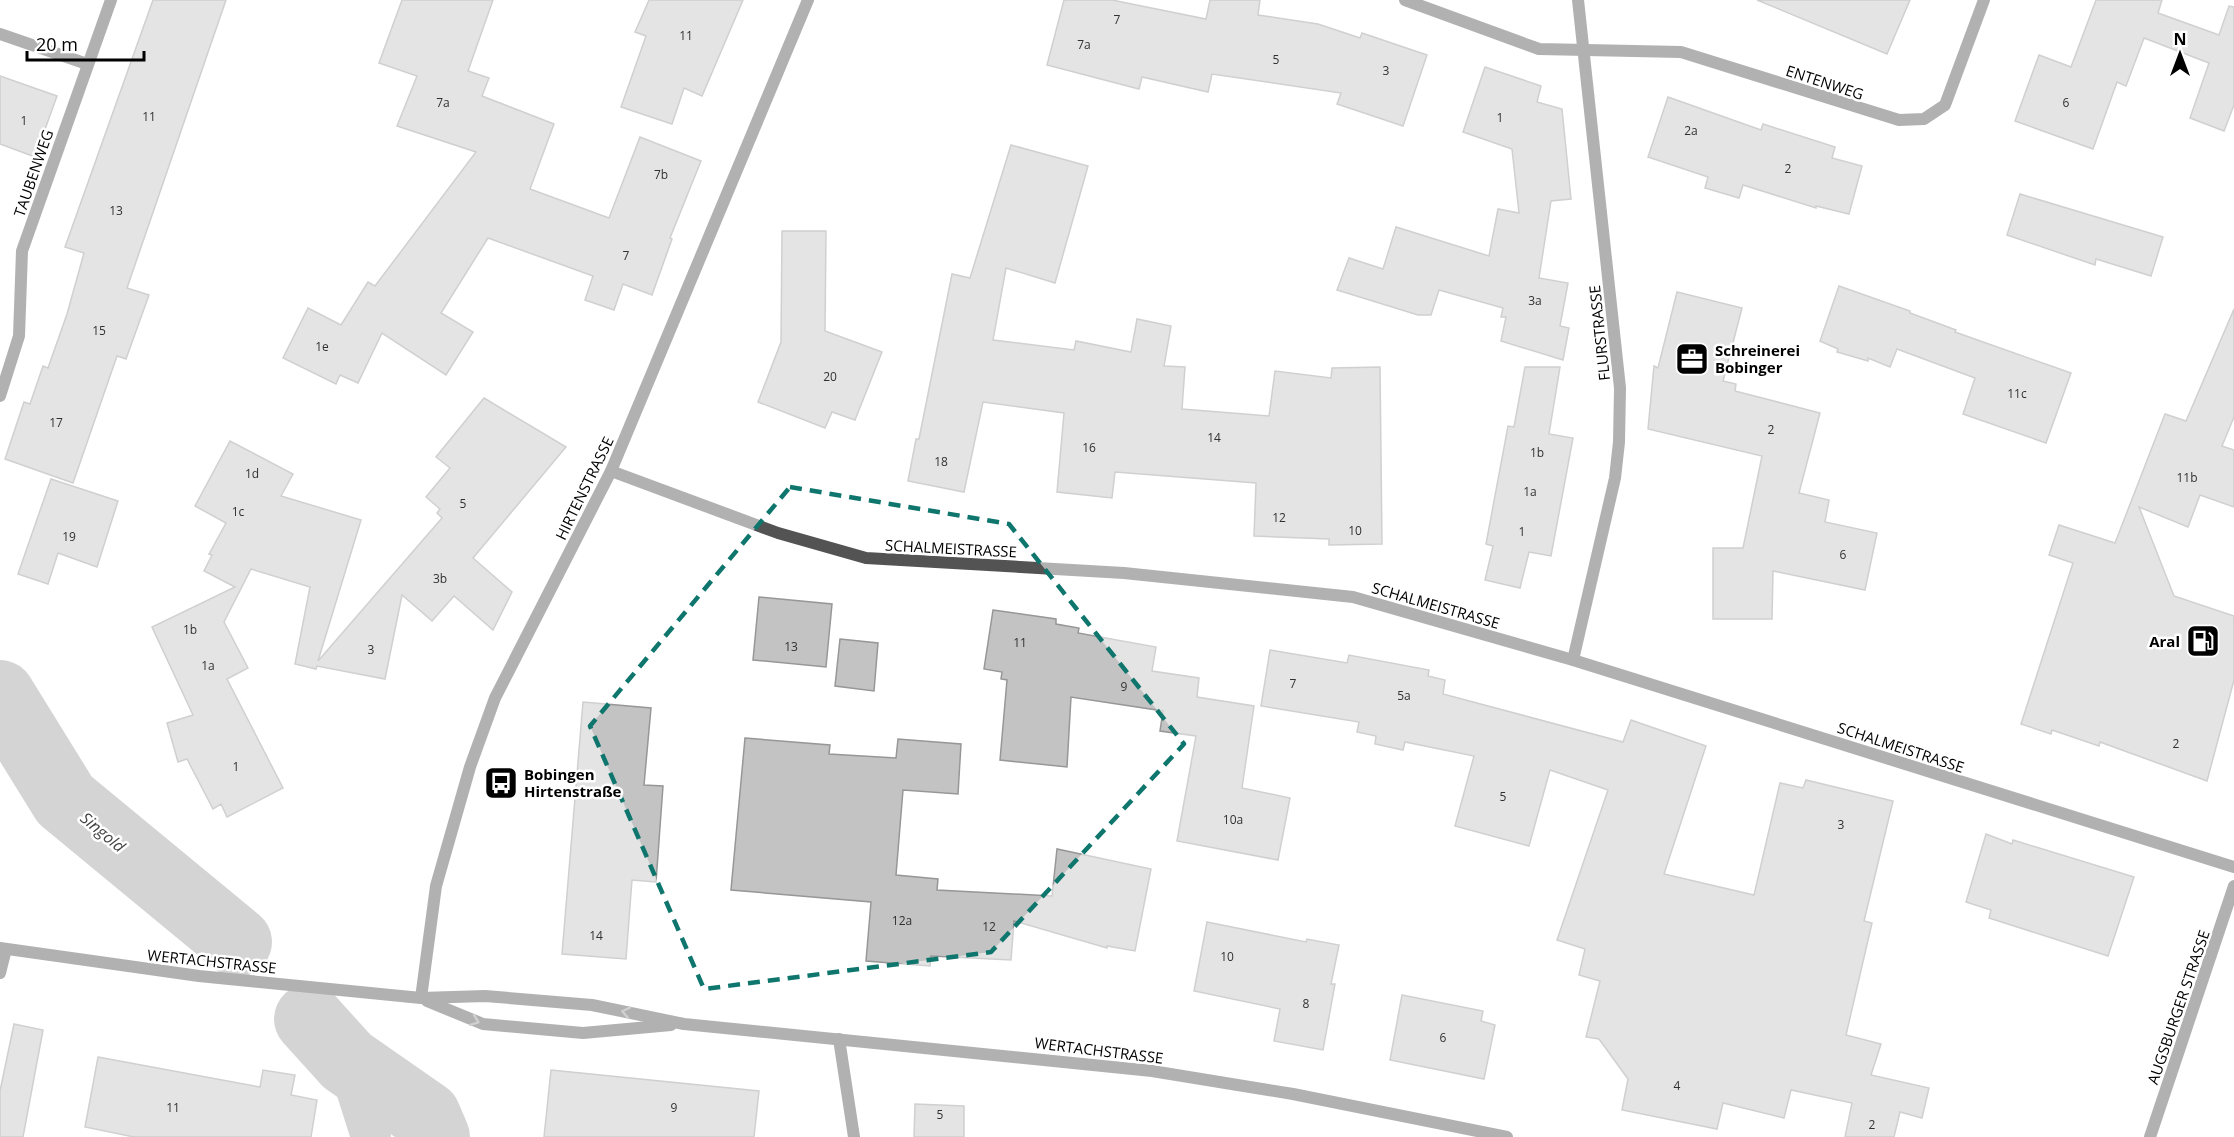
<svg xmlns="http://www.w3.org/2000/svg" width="2234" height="1137" viewBox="0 0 2234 1137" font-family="'Open Sans',sans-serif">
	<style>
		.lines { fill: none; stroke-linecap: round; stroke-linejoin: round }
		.canal { stroke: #a1a1a1; stroke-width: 40 }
		.river { stroke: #a1a1a1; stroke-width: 70 }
		.building { fill: #c3c3c3; stroke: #979797; stroke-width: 1.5 }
		.minor { stroke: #535353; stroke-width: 12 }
		.tertiary { stroke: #535353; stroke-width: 12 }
		.oneway { stroke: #989898 }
		.marked { fill: none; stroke: #0f766e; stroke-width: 4.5; stroke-dasharray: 12 8; stroke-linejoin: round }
		.labels { text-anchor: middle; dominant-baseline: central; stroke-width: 5; stroke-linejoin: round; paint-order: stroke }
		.number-label { font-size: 12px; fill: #313131 }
		.street-label { font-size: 15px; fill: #000; stroke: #fff }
		.poi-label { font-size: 15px; font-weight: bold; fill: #000; stroke: #fff; text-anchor: start }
		.water-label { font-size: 16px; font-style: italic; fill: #424242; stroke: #fff }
	</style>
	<rect width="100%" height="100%" fill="#fff"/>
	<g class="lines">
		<polyline class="canal" points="347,1061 371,1137"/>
		<g class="river">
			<polyline points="0,695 65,800 237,942"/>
			<polyline points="309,1019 347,1061 426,1116 435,1137"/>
		</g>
	</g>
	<g class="building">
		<polygon points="153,0 226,0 127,288 149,295 126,359 117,356 73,483 5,459 24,402 30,404 43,366 48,368 67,314 84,253 65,247"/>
		<polygon points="402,0 493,0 468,71 489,78 482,96 554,124 530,189 609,218 640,137 701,161 670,238 672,239 652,295 623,284 614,310 585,300 593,276 488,238 441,313 473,332 446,375 382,333 358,383 340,375 336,384 283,358 308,308 341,325 368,282 375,286 476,152 397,126 417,76 379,63"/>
		<polygon points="649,0 743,0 702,96 684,88 672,124 621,107 646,36 635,32"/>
		<polygon points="1064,0 1112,0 1206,19 1210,0 1260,0 1258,15 1318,24 1360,38 1362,33 1427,55 1403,126 1337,104 1341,93 1212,74 1208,92 1142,77 1139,89 1047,65"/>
		<polygon points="1757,0 1910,0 1887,54"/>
		<polygon points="2096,0 2162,0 2158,13 2219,35 2229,6 2234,7 2234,105 2224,131 2190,118 2209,63 2144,38 2126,86 2117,82 2093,149 2015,121 2039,55 2071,67"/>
		<polygon points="1485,67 1541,86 1537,102 1562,109 1571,199 1551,201 1539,278 1568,283 1560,326 1569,328 1563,360 1501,341 1506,317 1501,317 1503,308 1439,290 1431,315 1418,315 1337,290 1349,258 1383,269 1396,227 1489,256 1498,209 1519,213 1512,149 1463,132"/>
		<polygon points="0,76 57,96 35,157 0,144"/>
		<polygon points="1668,97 1761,130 1763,124 1835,147 1832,158 1862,166 1849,214 1816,206 1816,208 1743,185 1739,198 1705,188 1708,177 1648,157"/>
		<polygon points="1011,145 1088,166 1055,283 1006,268 993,340 1074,350 1076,341 1131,352 1137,319 1171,326 1164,366 1185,367 1182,409 1269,416 1275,371 1331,378 1332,368 1380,367 1382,544 1329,545 1329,539 1254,536 1256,483 1115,472 1112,498 1057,492 1064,413 983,402 964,492 908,481 916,439 919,439 952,274 970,278"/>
		<polygon points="2020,194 2163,237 2151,276 2096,259 2095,265 2007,235"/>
		<polygon points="782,231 826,231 825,331 882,352 855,420 832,412 825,428 758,402 781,342"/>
		<polygon points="1839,286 1910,311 1910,313 1956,330 1955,332 2071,373 2046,443 1963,414 1975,378 1897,349 1890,367 1868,358 1868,361 1837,352 1838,349 1820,341"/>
		<polygon points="1677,292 1742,308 1723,381 1736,384 1735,391 1820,413 1799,493 1829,500 1825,522 1877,533 1865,590 1773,571 1772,619 1713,619 1713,548 1743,548 1762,456 1648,429 1654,366 1658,368"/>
		<polygon points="2234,309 2234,417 2222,446 2234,450 2234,507 2200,495 2188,527 2139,507 2174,596 2234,616 2234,680 2207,781 2100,742 2099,746 2052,730 2051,734 2021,724 2073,563 2049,555 2059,525 2115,543 2165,414 2186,421"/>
		<polygon points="1525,367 1560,367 1549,434 1573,438 1551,556 1529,552 1520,588 1485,580 1493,546 1486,544 1508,426 1514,427"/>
		<polygon points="484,398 566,447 473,558 512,592 493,630 454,596 432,621 402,595 385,679 317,666 316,669 295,664 310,587 251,569 224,622 248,668 227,679 283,788 227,817 221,804 213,809 187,759 178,762 167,723 193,715 152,627 235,587 204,571 212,555 209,554 226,523 195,506 230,441 293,474 281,496 361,520 318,661 442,518 437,513 440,509 426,497 450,468 436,457"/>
		<polygon points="51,479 118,501 97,567 58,553 48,584 18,574"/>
		<polygon points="759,597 832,604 826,667 753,660"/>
		<polygon points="993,610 1056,619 1056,624 1079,628 1078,633 1156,647 1152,671 1199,678 1197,697 1254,706 1242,788 1290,798 1278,860 1177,841 1196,736 1160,731 1163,711 1071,697 1067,767 1000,760 1007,680 1001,679 1002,672 984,669"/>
		<polygon points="840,639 878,643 874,691 835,686"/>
		<polygon points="1270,650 1347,663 1349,655 1429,670 1428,676 1445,680 1443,694 1623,742 1631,720 1706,746 1664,874 1754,895 1780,783 1803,788 1806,780 1893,801 1864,921 1872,923 1846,1035 1881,1044 1871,1075 1929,1088 1922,1118 1900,1112 1894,1137 1845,1137 1852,1103 1791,1090 1784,1118 1723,1103 1717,1129 1622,1110 1628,1079 1599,1039 1586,1037 1600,981 1579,975 1585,949 1557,940 1608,790 1550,770 1529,846 1455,826 1474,756 1405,742 1403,750 1375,744 1376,736 1357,732 1359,722 1261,706"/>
		<polygon points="583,702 651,708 644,785 663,786 656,882 632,880 626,959 562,954"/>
		<polygon points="745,738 830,745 829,754 896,758 898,739 961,744 958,794 903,790 896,875 938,879 937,890 1052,896 1057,849 1151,869 1135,951 1107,946 1107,948 1014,921 1011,960 931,956 930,966 866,961 871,902 731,890"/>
		<polygon points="1986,834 2012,844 2013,840 2134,877 2108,956 1989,918 1991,910 1966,902"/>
		<polygon points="1207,922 1306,942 1307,939 1339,945 1331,984 1335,984 1323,1050 1274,1041 1280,1009 1194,991"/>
		<polygon points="1402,995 1483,1011 1481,1021 1495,1025 1484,1079 1390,1060"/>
		<polygon points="14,1024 43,1030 23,1137 0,1137 0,1091"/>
		<polygon points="98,1057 260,1087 263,1070 295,1075 291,1095 317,1100 311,1137 134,1137 85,1127"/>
		<polygon points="551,1070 759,1091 754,1137 544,1137"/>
		<polygon points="915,1104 964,1106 964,1137 914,1137"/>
	</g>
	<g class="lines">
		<g class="minor">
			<polyline points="1405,0 1539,49 1681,52 1899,120 1924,119 1945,105 1984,0"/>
			<polyline points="0,34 87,64"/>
			<polyline points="0,396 19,336 22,251 111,0"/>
			<polyline points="611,471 778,533 866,558 1124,573 1353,597 1573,660 2234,867"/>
			<polyline points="1573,660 1615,478 1619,442 1620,388 1578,0"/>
			<polyline points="0,973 6,949"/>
			<polyline points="421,998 436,886 470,767 495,698 611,471 808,0"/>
			<polyline points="839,1039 854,1137"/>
		</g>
		<g class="tertiary">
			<polyline points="0,948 199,976 421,998 485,996 592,1005 684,1024 1152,1071 1293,1094 1507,1137"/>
			<polyline points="427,1001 483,1024 583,1033 671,1025"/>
			<polyline points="2150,1137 2234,886"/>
		</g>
	</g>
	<defs><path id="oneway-chevron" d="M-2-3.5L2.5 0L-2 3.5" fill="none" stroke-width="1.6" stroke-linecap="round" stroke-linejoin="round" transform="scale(1.5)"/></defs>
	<g class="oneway">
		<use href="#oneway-chevron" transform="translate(626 1012) rotate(-168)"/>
		<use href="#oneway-chevron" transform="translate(475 1021) rotate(21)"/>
	</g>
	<path d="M0 0H2234V1137H0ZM790 487 1009 524 1184 744 991 952 704 989 590 726Z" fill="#fff" fill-opacity=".55" fill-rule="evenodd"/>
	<path class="marked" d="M790 487 1009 524 1184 744 991 952 704 989 590 726Z"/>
	<defs>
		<symbol id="office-square" viewBox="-11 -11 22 22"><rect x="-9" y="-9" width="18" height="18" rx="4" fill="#000" stroke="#fff"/><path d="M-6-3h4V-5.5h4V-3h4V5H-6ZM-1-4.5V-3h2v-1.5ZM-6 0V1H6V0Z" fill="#fff"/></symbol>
		<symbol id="fuel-square" viewBox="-11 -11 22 22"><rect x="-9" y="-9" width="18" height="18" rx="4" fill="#000" stroke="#fff"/><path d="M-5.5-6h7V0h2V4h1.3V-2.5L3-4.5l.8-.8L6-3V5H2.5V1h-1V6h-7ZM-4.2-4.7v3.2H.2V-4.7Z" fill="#fff"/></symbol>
		<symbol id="bus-square" viewBox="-11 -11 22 22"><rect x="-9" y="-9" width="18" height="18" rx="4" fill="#000" stroke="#fff"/><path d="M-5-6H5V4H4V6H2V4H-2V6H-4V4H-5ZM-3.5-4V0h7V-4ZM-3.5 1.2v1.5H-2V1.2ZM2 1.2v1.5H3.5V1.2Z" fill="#fff"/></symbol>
	</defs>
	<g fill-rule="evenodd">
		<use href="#office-square" x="1673" y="340" width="38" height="38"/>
		<use href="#fuel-square" x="2184" y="622" width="38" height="38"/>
		<use href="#bus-square" x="482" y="764" width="38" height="38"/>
	</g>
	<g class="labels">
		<g class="number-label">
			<text x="1117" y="19">7</text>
			<text x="686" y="35">11</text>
			<text x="1084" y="44">7a</text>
			<text x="1276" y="59">5</text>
			<text x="1386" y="70">3</text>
			<text x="443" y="102">7a</text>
			<text x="2066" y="102">6</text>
			<text x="149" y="116">11</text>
			<text x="1500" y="117">1</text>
			<text x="24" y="120">1</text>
			<text x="1691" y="130">2a</text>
			<text x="1788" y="168">2</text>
			<text x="661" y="174">7b</text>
			<text x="116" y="210">13</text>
			<text x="626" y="255">7</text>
			<text x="1535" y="300">3a</text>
			<text x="99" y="330">15</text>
			<text x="322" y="346">1e</text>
			<text x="830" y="376">20</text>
			<text x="2017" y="393">11c</text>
			<text x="56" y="422">17</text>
			<text x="1771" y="429">2</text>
			<text x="1214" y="437">14</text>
			<text x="1089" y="447">16</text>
			<text x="1537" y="452">1b</text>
			<text x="941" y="461">18</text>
			<text x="252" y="473">1d</text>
			<text x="2187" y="477">11b</text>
			<text x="1530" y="491">1a</text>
			<text x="463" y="503">5</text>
			<text x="238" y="511">1c</text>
			<text x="1279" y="517">12</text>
			<text x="1355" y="530">10</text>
			<text x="1522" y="531">1</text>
			<text x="69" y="536">19</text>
			<text x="1843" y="554">6</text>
			<text x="440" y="578">3b</text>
			<text x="190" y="629">1b</text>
			<text x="1020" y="642">11</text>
			<text x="791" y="646">13</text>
			<text x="371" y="649">3</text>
			<text x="208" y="665">1a</text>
			<text x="1293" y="683">7</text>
			<text x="1124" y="686">9</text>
			<text x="1404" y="695">5a</text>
			<text x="2176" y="743">2</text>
			<text x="236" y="766">1</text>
			<text x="1503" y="796">5</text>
			<text x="1233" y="819">10a</text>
			<text x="1841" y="824">3</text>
			<text x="902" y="920">12a</text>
			<text x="989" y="926">12</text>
			<text x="596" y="935">14</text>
			<text x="1227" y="956">10</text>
			<text x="1306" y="1003">8</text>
			<text x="1443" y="1037">6</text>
			<text x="1677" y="1085">4</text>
			<text x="173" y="1107">11</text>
			<text x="674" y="1107">9</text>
			<text x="940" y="1114">5</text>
			<text x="1872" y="1124">2</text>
		</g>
		<g class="street-label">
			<text transform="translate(1825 82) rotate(18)">ENTENWEG</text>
			<text transform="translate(33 173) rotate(-71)">TAUBENWEG</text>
			<text transform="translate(1599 333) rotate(-96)">FLURSTRASSE</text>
			<text transform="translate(584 488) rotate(-64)">HIRTENSTRASSE</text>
			<text transform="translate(951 548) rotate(3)">SCHALMEISTRASSE</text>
			<text transform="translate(1436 605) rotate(16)">SCHALMEISTRASSE</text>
			<text transform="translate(1901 747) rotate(18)">SCHALMEISTRASSE</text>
			<text transform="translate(212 961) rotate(6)">WERTACHSTRASSE</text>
			<text transform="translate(2178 1007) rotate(-71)">AUGSBURGER STRASSE</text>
			<text transform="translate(1099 1050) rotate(7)">WERTACHSTRASSE</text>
		</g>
		<g class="poi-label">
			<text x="1715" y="350">Schreinerei<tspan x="1715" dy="17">Bobinger</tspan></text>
			<text x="2180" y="641" text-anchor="end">Aral</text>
			<text x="524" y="774">Bobingen<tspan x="524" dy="17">Hirtenstraße</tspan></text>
		</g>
		<g class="water-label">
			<text transform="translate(103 832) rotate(40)">Singold</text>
		</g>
	</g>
	<g transform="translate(2180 54)" stroke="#ffffff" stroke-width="4.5" paint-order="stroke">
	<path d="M0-4.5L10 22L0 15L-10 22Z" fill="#000000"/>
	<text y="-9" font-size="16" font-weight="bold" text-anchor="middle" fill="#000000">N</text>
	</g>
	<path d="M27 51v9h117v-9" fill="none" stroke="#000000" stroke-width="3"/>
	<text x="36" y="51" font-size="18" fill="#000000" stroke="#ffffff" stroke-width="4.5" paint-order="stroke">20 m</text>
</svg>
